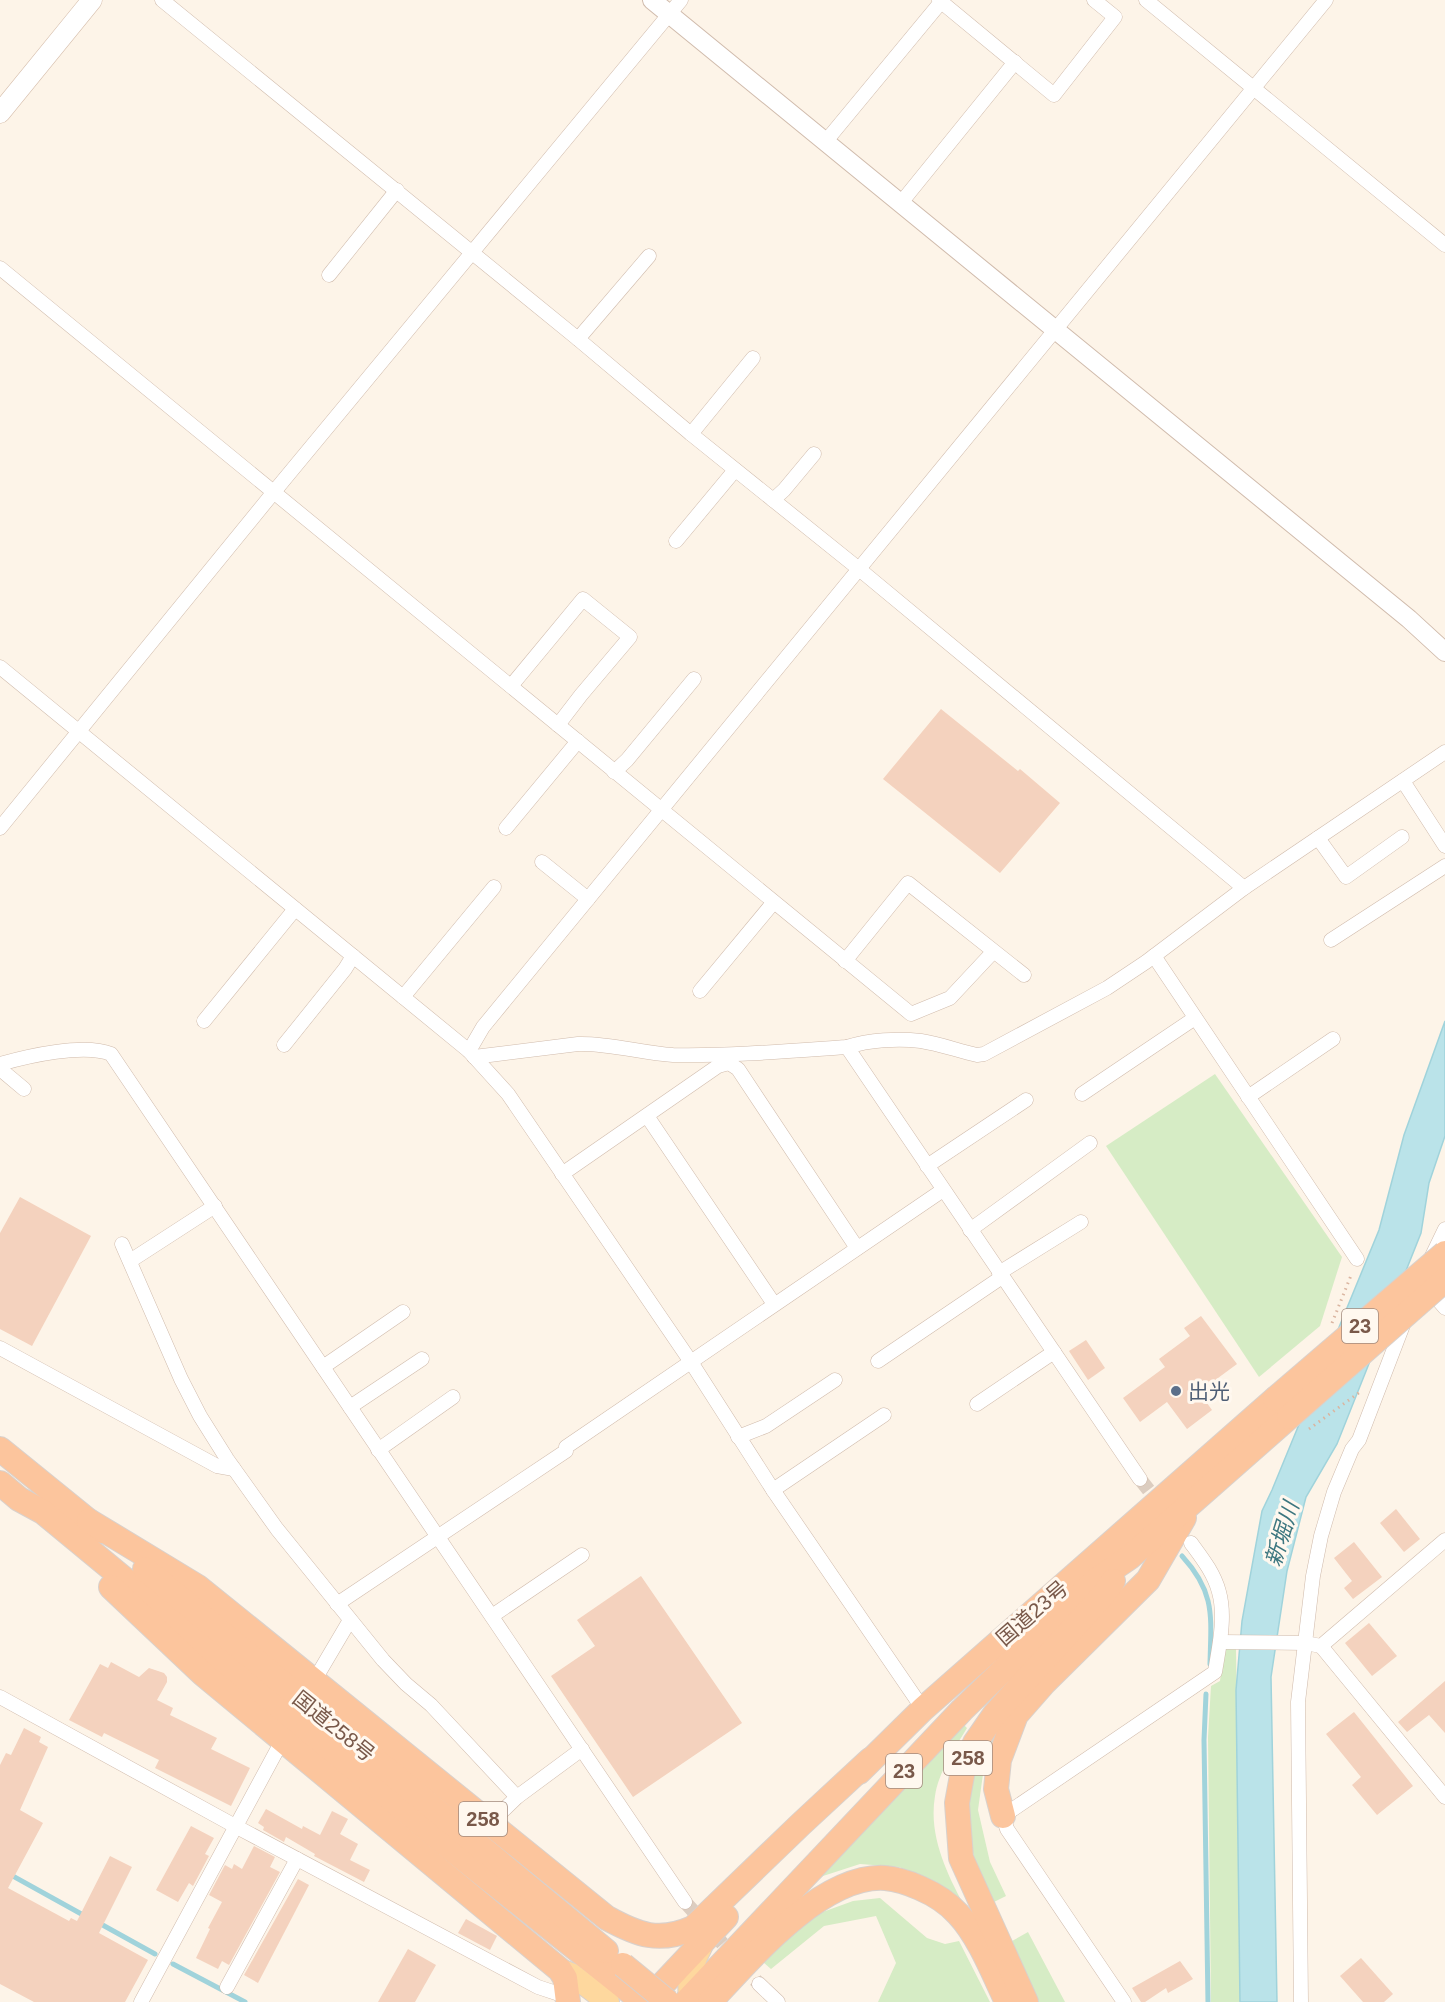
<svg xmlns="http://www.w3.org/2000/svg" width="1445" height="2002" viewBox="0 0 1445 2002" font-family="Arial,'Noto Sans JP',sans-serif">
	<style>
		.green { fill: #d6ecc5 }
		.water { fill: #bae3e9; stroke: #a0d3db; stroke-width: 1.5 }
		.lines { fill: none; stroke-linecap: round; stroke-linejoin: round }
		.stream { stroke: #a0d3db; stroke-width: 5 }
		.building { fill: #f4d2be }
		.minor-tunnel { stroke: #dccdc0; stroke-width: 14; stroke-dasharray: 14 7; stroke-linecap: butt }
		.minor-casing { stroke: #d0bbac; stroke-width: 15 }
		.tertiary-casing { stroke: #d0bbac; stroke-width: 20 }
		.secondary-casing { stroke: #d6beac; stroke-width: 21 }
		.primary-casing { stroke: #d9d1cc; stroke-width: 24 }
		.trunk-casing { stroke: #d9d1cc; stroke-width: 26 }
		.path { stroke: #dab5a0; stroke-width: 3; stroke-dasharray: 1.5 4.5; stroke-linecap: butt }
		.minor { stroke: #fff; stroke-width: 14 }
		.tertiary { stroke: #fff; stroke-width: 18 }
		.secondary { stroke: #fff; stroke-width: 20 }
		.primary { stroke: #fed89e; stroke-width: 22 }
		.trunk { stroke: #fcc59d; stroke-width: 24 }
		.trunk-bridge-casing { stroke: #d9d1cc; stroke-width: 26; stroke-linecap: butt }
		.trunk-bridge { stroke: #fcc59d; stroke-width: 24 }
		.service-dot { fill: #5c6f8a; stroke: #fff8ef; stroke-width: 2 }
		.labels { text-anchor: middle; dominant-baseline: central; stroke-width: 6; stroke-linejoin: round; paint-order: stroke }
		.shield { fill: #fff8ef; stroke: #a1897c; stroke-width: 1.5 }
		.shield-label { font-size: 20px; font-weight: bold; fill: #79594a }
		.service-label { font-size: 21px; fill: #4e5e75; stroke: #fff8ef; text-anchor: start }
		.street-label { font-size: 21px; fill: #79594a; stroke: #fff8ef }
		.water-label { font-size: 22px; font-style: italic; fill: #3c767f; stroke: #fff8ef }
	</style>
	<rect width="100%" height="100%" fill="#fdf4e8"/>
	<g class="green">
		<polygon points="1215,1074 1342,1257 1320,1326 1259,1377 1106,1146"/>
		<polygon points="1224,1649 1236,1649 1241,2002 1211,2002 1208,1737 1211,1686 1220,1681"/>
		<path d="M961 1722 967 1728C955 1748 938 1773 935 1796 928 1837 948 1876 967 1911L937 1882 899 1867 860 1864 823 1876 786 1907Z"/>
		<path d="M997 1731 983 1774 978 1810 990 1862 1006 1896 992 1903C972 1855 954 1813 977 1762 982 1751 990 1741 997 1731Z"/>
		<polygon points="880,1898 927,1938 945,1944 959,1941 990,2002 878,2002 896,1963 876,1916 824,1926 771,1969 763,1962 809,1917 853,1901"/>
		<polygon points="1028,1932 1065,2002 1039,2002 1012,1941"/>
	</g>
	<polygon class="water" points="1445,1021 1445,1136 1429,1183 1421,1233 1337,1444 1306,1497 1287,1571 1271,1677 1277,2002 1240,2002 1236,1690 1242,1621 1262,1511 1272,1490 1379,1230 1404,1135"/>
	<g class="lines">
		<g class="stream">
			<path d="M1182 1556C1216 1593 1211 1617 1210 1664"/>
			<polyline points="1206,1694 1204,1740 1208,2002"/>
			<polyline points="0,1869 85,1916"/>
			<polyline points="99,1923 155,1954"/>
			<polyline points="173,1964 245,2002"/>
		</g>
	</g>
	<g class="building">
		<polygon points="941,709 1018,771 1020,769 1060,803 1000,873 883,779"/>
		<polygon points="20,1197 91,1236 32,1346 0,1329 0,1233"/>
		<polygon points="1201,1316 1237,1364 1199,1392 1212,1410 1187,1429 1167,1402 1140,1422 1123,1398 1165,1367 1159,1359 1190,1336 1184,1328"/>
		<polygon points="1086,1340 1105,1368 1088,1380 1069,1351"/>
		<polygon points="1396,1509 1420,1539 1404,1552 1380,1523"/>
		<polygon points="1354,1542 1382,1577 1353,1599 1344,1588 1352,1581 1334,1558"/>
		<polygon points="641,1576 742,1723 633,1797 551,1676 595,1646 577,1620"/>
		<polygon points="1369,1623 1397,1656 1372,1676 1345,1643"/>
		<polygon points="111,1662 139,1677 149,1668 164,1673 167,1677 167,1682 157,1700 173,1708 170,1715 217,1738 211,1749 250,1768 231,1806 155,1768 159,1760 104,1733 102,1737 69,1720 100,1664 108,1668"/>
		<polygon points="1445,1681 1445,1733 1429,1715 1407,1732 1398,1722"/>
		<polygon points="1354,1712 1413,1786 1377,1815 1352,1785 1361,1777 1326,1734"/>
		<polygon points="24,1728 41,1737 39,1742 48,1747 20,1810 43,1823 8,1888 69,1921 71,1918 77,1921 110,1856 132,1867 99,1933 148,1960 125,2002 34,2002 0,1984 0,1765 6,1753 11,1755"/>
		<polygon points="266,1809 302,1829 303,1826 320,1835 332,1811 348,1819 340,1834 358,1844 350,1860 370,1870 364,1882 314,1856 315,1854 286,1837 284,1842 263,1830 264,1827 258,1823"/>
		<polygon points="191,1826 214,1838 205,1854 209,1856 193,1886 189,1883 178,1902 156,1890"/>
		<polygon points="254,1846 275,1857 270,1867 280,1872 229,1965 222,1961 218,1969 196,1958 210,1929 208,1928 222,1902 209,1895 225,1865 232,1869 234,1864 242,1869"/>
		<polygon points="298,1879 309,1885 258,1983 244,1975"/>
		<polygon points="466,1919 497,1936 490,1950 458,1933"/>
		<polygon points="408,1949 436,1965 415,2002 378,2002"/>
		<polygon points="1361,1958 1393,1994 1384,2002 1363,2002 1340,1976"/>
		<polygon points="1180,1961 1193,1979 1168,1993 1166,1988 1145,2002 1141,2002 1132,1988"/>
	</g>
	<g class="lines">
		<g class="minor-tunnel">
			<polyline points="1140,1479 1161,1506"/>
			<polyline points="685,1902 759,1984"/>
		</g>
		<defs>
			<g id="minor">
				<polyline points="162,0 578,339 691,434 859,569 1244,888"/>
				<polyline points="939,0 1054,95 1115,17 1094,0"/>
				<polyline points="1146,0 1445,245"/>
				<polyline points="826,141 941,2"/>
				<polyline points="900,204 1015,62"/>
				<polyline points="0,268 911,1014 950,998 993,952"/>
				<polyline points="329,275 397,190"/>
				<polyline points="578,339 649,256"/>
				<polyline points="691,434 753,358"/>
				<polyline points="773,500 784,490 814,454"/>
				<polyline points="676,541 735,470"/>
				<polyline points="0,667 469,1051 508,1094 691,1362 773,1490 923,1709"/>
				<polyline points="511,686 583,599 630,637 581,695 558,725"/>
				<polyline points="614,772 627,760 694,679"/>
				<polyline points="1403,781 1445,846"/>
				<polyline points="0,828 273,493 681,0"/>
				<polyline points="506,828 578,741"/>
				<polyline points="1318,838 1346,877 1402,837"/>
				<polyline points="542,862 588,899"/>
				<polyline points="1331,940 1445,866"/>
				<polyline points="1154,956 1357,1259"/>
				<polyline points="845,961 908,883 1024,975"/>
				<polyline points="700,991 773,903"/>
				<polyline points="403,997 494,887"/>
				<polyline points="204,1021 295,909"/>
				<polyline points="284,1045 345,969 353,956"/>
				<polyline points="847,1047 1140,1479"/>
				<polyline points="469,1051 483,1027 588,899 1326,0"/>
				<polyline points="729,1055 729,1063 738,1069 857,1248"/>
				<path d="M474 1057 578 1044C610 1043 641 1053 673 1055 731 1056 789 1051 847 1047 869 1040 898 1038 921 1041 940 1044 959 1051 977 1055L984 1054 1107 988 1146 962 1244 888 1445 752"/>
				<path d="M0 1064C28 1056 84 1043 111 1054L685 1902"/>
				<polyline points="0,1069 24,1089"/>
				<polyline points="1082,1094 1195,1018"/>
				<polyline points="1248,1097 1333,1039"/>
				<polyline points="647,1116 774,1304"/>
				<polyline points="927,1166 1026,1100"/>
				<polyline points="562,1174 718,1066 729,1063"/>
				<polyline points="970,1230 1090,1143"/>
				<polyline points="122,1244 181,1379 200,1416 227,1459 277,1529 383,1660 406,1684 431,1705 517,1797"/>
				<polyline points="1431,1258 1445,1229"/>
				<polyline points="130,1261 215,1206"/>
				<polyline points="999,1273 1081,1222"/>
				<polyline points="1428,1288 1445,1308"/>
				<polyline points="0,1348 217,1466 234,1469"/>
				<polyline points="878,1361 1002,1277"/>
				<polyline points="323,1367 403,1312"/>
				<polyline points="977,1404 1054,1352"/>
				<polyline points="350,1407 422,1359"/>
				<polyline points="738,1437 766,1426 835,1380"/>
				<polyline points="378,1450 453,1397"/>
				<polyline points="773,1490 884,1415"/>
				<polyline points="337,1604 566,1451 566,1447 943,1190"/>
				<polyline points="492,1616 582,1555"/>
				<polyline points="1220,1642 1305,1643 1321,1646 1445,1540"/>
				<polyline points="1321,1646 1445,1797"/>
				<polyline points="314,1681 350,1620"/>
				<polyline points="0,1697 235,1826 538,1987 568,1997"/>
				<polyline points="485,1828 517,1797 582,1749"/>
				<polyline points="759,1984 778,2002"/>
				<polyline points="227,1987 297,1859"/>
				<polyline points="141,2002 283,1739"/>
				<path d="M1124 2002 1007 1829 1003 1816 1215 1672C1219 1647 1226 1617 1219 1592 1214 1573 1202 1558 1191 1543"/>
				<polyline points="1301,2002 1298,1702 1313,1576 1321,1536 1334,1492 1352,1449 1359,1440 1405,1320"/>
			</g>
			<polyline id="tertiary" points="652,0 1409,619 1445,652"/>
			<polyline id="secondary" points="0,113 92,0"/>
			<g id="primary">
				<polyline points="560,1970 571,1974 608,2002"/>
				<path d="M690 2002C688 1975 689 1971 701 1947"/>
			</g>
			<g id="trunk">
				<polyline points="0,1449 101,1531"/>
				<polyline points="0,1483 19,1499 43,1512 445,1844 643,2002"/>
				<path d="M89 1521 198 1587 607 1918C638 1935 659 1943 693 1928L801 1824 870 1760"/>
				<polyline points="145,1569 606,1951"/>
				<polyline points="111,1587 203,1674 560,1970 565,1978 568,2002"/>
				<polyline points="859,1772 923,1709 1275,1399"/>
				<polyline points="1003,1816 996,1789 999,1760 1016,1715 1044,1683 1148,1580 1184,1518"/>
				<polyline points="646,2002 726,1917"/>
				<polyline points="686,2002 962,1710 1095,1581 1130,1557 1289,1417"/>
				<path d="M710 2002C750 1959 822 1874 885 1878 898 1879 909 1883 920 1888 934 1894 948 1903 958 1914 979 1936 994 1975 1007 2002"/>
				<polyline points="1026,2002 961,1858 957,1803 963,1770 975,1743 995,1714 1104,1594 1113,1581"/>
			</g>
		</defs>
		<use href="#minor" class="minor-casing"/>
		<use href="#tertiary" class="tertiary-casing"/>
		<use href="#secondary" class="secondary-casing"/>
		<use href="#primary" class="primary-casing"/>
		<use href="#trunk" class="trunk-casing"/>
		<g class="path">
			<polyline points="1332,1323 1352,1273"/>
			<polyline points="1309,1429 1360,1392"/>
		</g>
		<use href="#minor" class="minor"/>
		<use href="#tertiary" class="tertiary"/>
		<use href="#secondary" class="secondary"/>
		<use href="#primary" class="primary"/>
		<use href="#trunk" class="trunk"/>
		<defs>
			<g id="trunk-bridge">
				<polyline points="1275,1399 1445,1253"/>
				<polyline points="1289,1417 1445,1280"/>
				<polyline points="623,1965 668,2002"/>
			</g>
		</defs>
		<use href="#trunk-bridge" class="trunk-bridge-casing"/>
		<use href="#trunk-bridge" class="trunk-bridge"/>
	</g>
	<circle class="service-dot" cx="1176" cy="1391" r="6"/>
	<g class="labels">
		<g class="shield">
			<rect x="1342" y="1309" width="36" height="34" rx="4.5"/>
			<rect x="944" y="1741" width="48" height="34" rx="4.5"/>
			<rect x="886" y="1754" width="36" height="34" rx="4.5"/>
			<rect x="459" y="1802" width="48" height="34" rx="4.5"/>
		</g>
		<g class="shield-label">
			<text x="1360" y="1326">23</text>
			<text x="968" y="1758">258</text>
			<text x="904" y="1771">23</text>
			<text x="483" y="1819">258</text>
		</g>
		<g class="service-label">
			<text x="1188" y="1391">出光</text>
		</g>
		<g class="street-label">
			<text transform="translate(1032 1613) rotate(-41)">国道23号</text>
			<text transform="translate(334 1726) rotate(39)">国道258号</text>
		</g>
		<g class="water-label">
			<text transform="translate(1282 1534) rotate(-73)">新堀川</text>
		</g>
	</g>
</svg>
